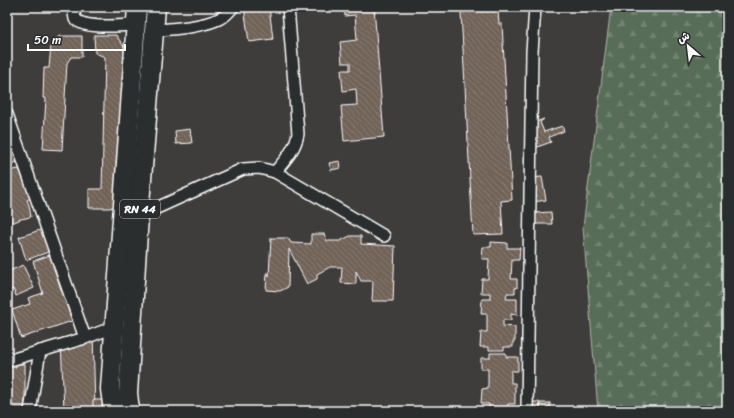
<svg xmlns="http://www.w3.org/2000/svg" width="734" height="418" viewBox="0 0 734 418" font-family="Sriracha,'Playpen Sans Arabic',sans-serif">
	<style>
		.forest { fill: url(#forest-firs); stroke: #acb6ac }
		.building { fill: url(#building-back-hatch); stroke: #fff }
		.lines { fill: none; stroke-linecap: round; stroke-linejoin: round }
		.minor-casing { stroke: #fff; stroke-width: 14 }
		.primary-casing { stroke: #fff; stroke-width: 21 }
		.minor { stroke: #2a2d2e; stroke-width: 11 }
		.primary { stroke: #2a2d2e; stroke-width: 18 }
		.labels { text-anchor: middle; dominant-baseline: central; stroke-width: 3; stroke-linejoin: round; paint-order: stroke }
		.shield { fill: #2a2d2e; stroke: #bfc0c0; stroke-width: 1 }
		.shield-label { font-size: 11px; font-weight: bold; fill: #fff }
	</style>
	<defs>
		<pattern id="forest-firs" width="22" height="20" patternUnits="userSpaceOnUse"><rect width="22" height="20" fill="#596d58"/><path d="M5 1l3.5 6h-7zM16 11l3.5 6h-7z" fill="#728371"/></pattern>
		<pattern id="building-back-hatch" width="6" height="6" patternUnits="userSpaceOnUse"><rect width="6" height="6" fill="#716358"/><path d="M-1 5l2 2M0 0l6 6M5-1l2 2" fill="none" stroke="#867a71"/></pattern>
	</defs>
	<rect width="100%" height="100%" fill="#3f3d3b"/>
	<filter id="ink" filterUnits="userSpaceOnUse"><feTurbulence type="fractalNoise" baseFrequency=".025" numOctaves="2"/><feDisplacementMap in="SourceGraphic" scale="8" xChannelSelector="R" yChannelSelector="G"/><feConvolveMatrix kernelMatrix="1 2 1 2 8 2 1 2 1" color-interpolation-filters="sRGB"/></filter>
	<g filter="url(#ink)">
		<polygon class="forest" points="611,7 727,7 727,411 598,411 583,227"/>
		<g class="building">
			<polygon points="244,7 269,7 273,39 249,42"/>
			<polygon points="344,7 374,7 384,137 344,141 341,106 357,105 356,89 343,91 341,70 350,70 350,63 342,63 340,42 357,40 355,15 345,16"/>
			<polygon points="498,10 499,24 502,24 512,200 501,201 503,234 473,235 461,12"/>
			<polygon points="94,35 116,35 125,48 120,204 110,208 89,208 89,189 102,189 105,57 95,53"/>
			<polygon points="59,36 82,36 82,57 71,57 67,63 62,150 43,149 46,98 43,98 44,68 49,68 51,45"/>
			<polygon points="544,119 540,122 544,132 562,126 564,131 549,137 551,142 529,150 531,142 525,126"/>
			<polygon points="190,129 192,143 176,144 175,131"/>
			<polygon points="9,138 17,162 7,165 7,139"/>
			<polygon points="340,161 341,168 331,170 329,163"/>
			<polygon points="19,169 31,194 31,198 27,200 29,205 31,217 21,219 12,223 7,212 7,171"/>
			<polygon points="542,177 546,200 533,202 530,178"/>
			<polygon points="551,212 552,224 535,224 534,213"/>
			<polygon points="43,229 51,251 26,260 19,237"/>
			<polygon points="311,234 324,234 327,241 340,241 350,236 361,236 361,244 395,246 393,301 372,301 373,281 361,281 356,271 356,284 341,283 342,267 330,267 317,274 317,279 307,284 289,249 288,287 280,291 266,290 267,272 269,276 271,238 288,238 291,243 311,244"/>
			<polygon points="491,242 507,243 507,248 520,248 519,260 512,260 511,279 517,279 517,288 515,288 515,293 507,293 506,299 517,299 517,315 511,314 511,320 503,320 503,326 515,327 515,341 513,341 513,347 504,347 504,350 489,350 489,347 480,347 481,332 487,332 487,314 481,314 482,299 490,299 490,293 481,293 482,279 488,279 489,259 482,259 483,247 491,247"/>
			<polygon points="50,255 72,321 21,338 12,310 30,304 28,298 43,293 33,261"/>
			<polygon points="23,265 34,288 16,296 13,289 7,292 7,272"/>
			<polygon points="93,334 95,409 64,410 61,341"/>
			<polygon points="490,353 506,353 506,357 518,357 518,371 511,371 511,383 515,383 515,404 508,404 508,409 516,410 516,411 480,411 489,410 489,404 481,404 482,389 488,388 488,369 481,369 481,358 490,358"/>
			<polygon points="16,364 25,364 25,411 7,411 7,367 16,367"/>
			<polygon points="93,400 105,400 105,411 63,411 93,410"/>
			<polygon points="532,402 539,402 540,411 533,411"/>
			<rect x="540" y="403" width="10" height="8"/>
		</g>
		<g class="lines">
			<defs>
				<g id="minor">
					<path d="M73 7 75 19C86 30 121 25 136 25"/>
					<path d="M154 30C173 29 208 27 224 16 227 14 230 10 233 7"/>
					<polyline points="7,114 85,338"/>
					<path d="M275 172C285 160 295 150 298 134L288 7"/>
					<polyline points="139,216 243,169 259,168 275,172 384,236"/>
					<polyline points="7,361 85,338 114,327"/>
					<polyline points="30,411 40,351"/>
					<polyline points="527,411 532,52 535,7"/>
				</g>
				<g id="primary">
					<polyline points="113,411 110,389 137,7"/>
					<polyline points="130,411 128,393 139,216 156,7"/>
				</g>
			</defs>
			<use href="#minor" class="minor-casing"/>
			<use href="#primary" class="primary-casing"/>
			<use href="#minor" class="minor"/>
			<use href="#primary" class="primary"/>
		</g>
	</g>
	<g class="labels">
		<rect class="shield" x="120" y="200" width="40" height="18" rx="3"/>
		<g class="shield-label">
			<text x="140" y="209">RN 44</text>
		</g>
	</g>
	<rect width="734" height="418" fill="none" stroke="#2a2d2e" stroke-width="24"/>
	<rect x="12" y="12" width="710" height="394" fill="none" stroke="#fff" stroke-width="1.5" filter="url(#ink)"/>
	<g transform="translate(688 46) rotate(332)" stroke="#2a2d2e" stroke-width="3" paint-order="stroke">
	<path d="M0-3L7 15L0 10L-7 15Z" fill="#ffffff"/>
	<text y="-6" font-size="11" font-weight="bold" text-anchor="middle" fill="#ffffff">ش</text>
	</g>
	<path d="M28 44v6h97v-6" fill="none" stroke="#ffffff" stroke-width="2"/>
	<text x="34" y="44" font-size="12" fill="#ffffff" stroke="#2a2d2e" stroke-width="3" paint-order="stroke">50 m</text>
</svg>
